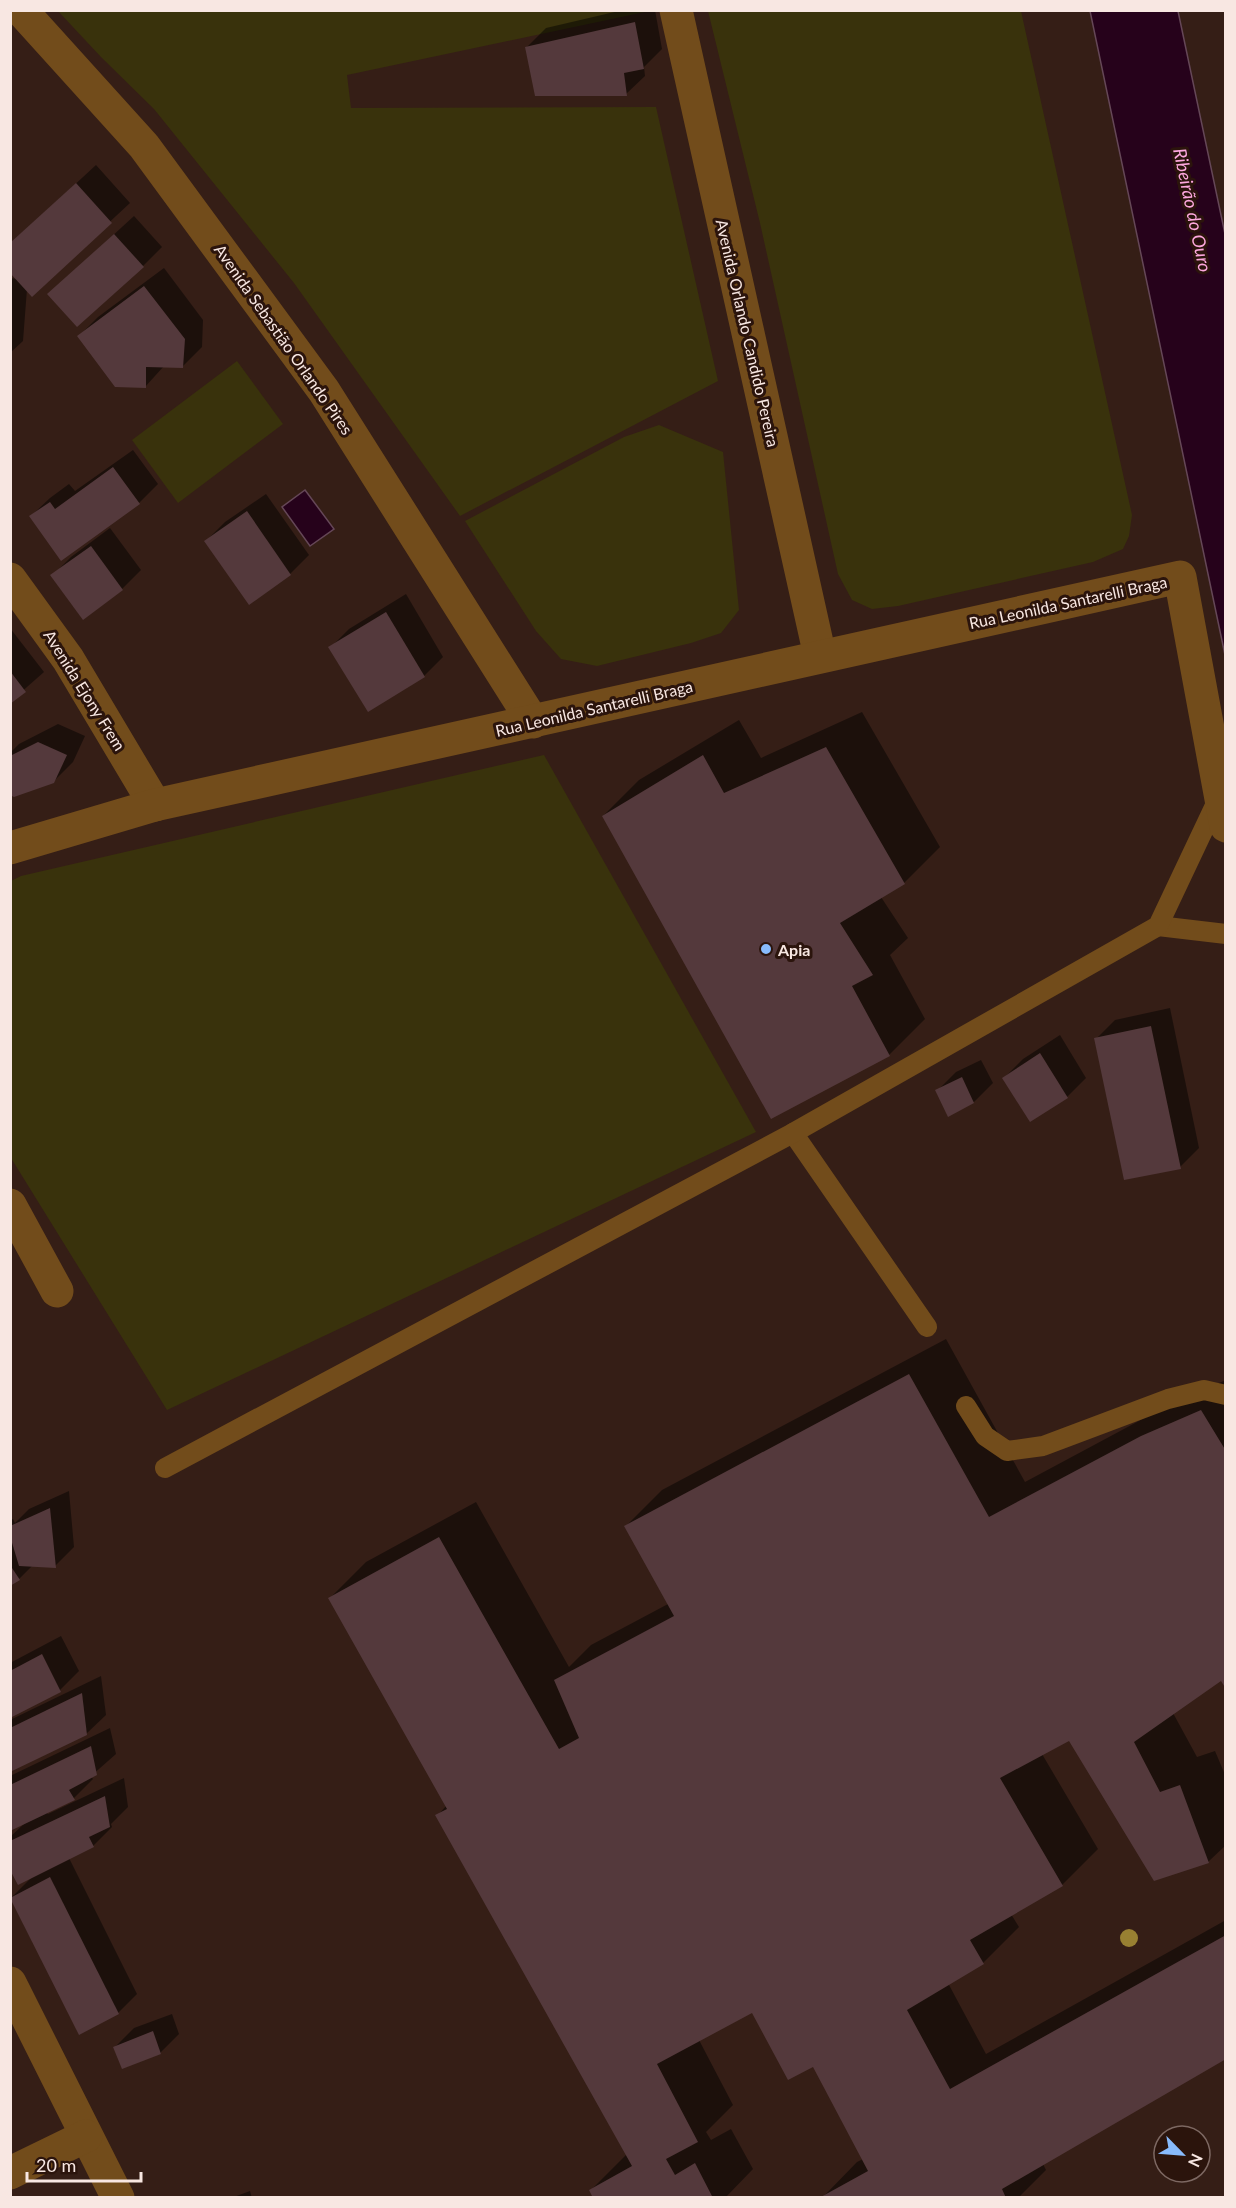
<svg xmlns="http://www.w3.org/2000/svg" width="1236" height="2208" viewBox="0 0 1236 2208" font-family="Lato,sans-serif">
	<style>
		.green { fill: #39320c }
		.water { fill: #26021b; stroke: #654757; stroke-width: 1.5 }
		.shadow { fill: #0007 }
		.building { fill: #54393c }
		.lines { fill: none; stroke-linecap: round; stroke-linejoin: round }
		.service { stroke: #724c1b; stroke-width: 20 }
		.minor { stroke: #724c1b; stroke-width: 33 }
		.tree { fill: #988032 }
		.poi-dot { fill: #88bbfc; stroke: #2b140c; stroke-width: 2 }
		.labels { text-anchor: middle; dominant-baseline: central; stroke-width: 6; stroke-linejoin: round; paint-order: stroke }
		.street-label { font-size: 16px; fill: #f8e7e2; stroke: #2b140c }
		.poi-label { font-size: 16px; font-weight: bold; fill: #f8e7e2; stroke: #2b140c; text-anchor: start }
		.water-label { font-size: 18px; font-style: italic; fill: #fda7dd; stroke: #2b140c }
	</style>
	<rect width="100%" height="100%" fill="#351e16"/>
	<g class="green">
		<polygon points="58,11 645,11 645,12 347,75 351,108 656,107 718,381 460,516 294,283 154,109 101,57"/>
		<polygon points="708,11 1021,11 1132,515 1129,536 1123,549 1093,562 898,606 872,609 852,600 838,574 760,223"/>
		<polygon points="237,361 283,424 178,503 132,440"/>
		<polygon points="659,425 723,452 739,610 721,633 691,643 597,666 561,659 536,631 465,521 624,437"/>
		<polygon points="544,755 756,1132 167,1410 11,1158 11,881 21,876"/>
	</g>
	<g class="water">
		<polygon points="1090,11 1178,11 1225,234 1225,655"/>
		<polygon points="305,490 334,529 310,546 282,507"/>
	</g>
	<g class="shadow">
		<polygon points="623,10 655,10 662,49 644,67 645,76 626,94 527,47 546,28"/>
		<polygon points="96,165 130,203 32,294 27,289 23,341 10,353 10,278 18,279 17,238"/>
		<polygon points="134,216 162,247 143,266 49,294"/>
		<polygon points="164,268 203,320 202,347 183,366 164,366 145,387 79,336 98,317"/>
		<polygon points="133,450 158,484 139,503 31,516 50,498 69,484 75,491"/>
		<polygon points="266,494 309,555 290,574 249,602 206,541 225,522"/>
		<polygon points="110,528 141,570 122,589 83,618 52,576 71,557"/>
		<polygon points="406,594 443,657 424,676 330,648 349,629"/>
		<polygon points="10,628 44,672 10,702"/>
		<polygon points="862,712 940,847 904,883 881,897 908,938 890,955 925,1019 889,1055 603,816 639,780 739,720 761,758"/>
		<polygon points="58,724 85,736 73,762 53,782 10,794 10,753 19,744"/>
		<polygon points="1170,1008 1199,1148 1180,1167 1096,1039 1115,1020"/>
		<polygon points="1060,1035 1086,1078 1067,1097 1004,1078 1023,1059"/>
		<polygon points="981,1060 993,1083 974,1102 937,1091 956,1072"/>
		<polygon points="946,1339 1025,1482 1178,1400 1226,1380 1226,1686 1222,1679 1173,1713 1197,1757 1215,1751 1226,1777 1226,1845 1208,1862 1070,1739 1042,1754 1098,1849 1062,1885 1011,1914 1019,1927 983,1963 948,1983 986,2054 1226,1920 1226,2057 1043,2164 1046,2170 1018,2198 822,2198 857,2162 863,2159 814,2065 752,2011 699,2040 733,2105 706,2132 711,2140 731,2129 753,2169 725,2198 594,2198 591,2190 627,2154 437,1816 447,1805 330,1598 366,1562 476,1502 569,1667 591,1645 668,1604 626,1526 662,1490"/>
		<polygon points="69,1491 74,1547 55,1566 33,1565 19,1579 10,1584 10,1520 13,1519 15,1523 29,1509"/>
		<polygon points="61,1636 79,1671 60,1690 10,1717 10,1663"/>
		<polygon points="101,1676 106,1715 86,1734 10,1770 10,1720"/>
		<polygon points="110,1728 116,1754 91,1776 93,1779 74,1798 46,1812 48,1814 124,1778 128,1807 111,1824 112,1827 93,1846 69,1858 137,1994 118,2013 12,1897 32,1877 10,1866 10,1837 25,1823 10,1829 10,1776"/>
		<polygon points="172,2014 179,2034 160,2053 115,2047 134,2028"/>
		<polygon points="250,2191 252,2198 231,2198"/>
	</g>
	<g class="building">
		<polygon points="635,22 644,69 624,73 627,96 535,96 525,47"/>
		<polygon points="76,183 112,223 32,297 10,273 10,243"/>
		<polygon points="114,234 144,267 77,327 47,294"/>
		<polygon points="144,286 185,339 183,368 146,367 146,388 115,387 77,336"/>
		<polygon points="113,467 140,504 61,561 29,516 50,502 55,509"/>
		<polygon points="247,511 291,575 249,605 204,541"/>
		<polygon points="91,546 123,590 83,620 50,575"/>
		<polygon points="386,612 425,677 368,712 328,647"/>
		<polygon points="10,671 26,692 10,704"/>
		<polygon points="38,742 67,755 54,783 14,797 10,795 10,756"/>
		<polygon points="826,747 905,884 840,923 873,975 852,986 890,1056 771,1119 602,816 703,755 724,793"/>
		<polygon points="1151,1026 1181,1169 1124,1180 1094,1038"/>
		<polygon points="1040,1053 1068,1098 1030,1122 1002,1078"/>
		<polygon points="962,1077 974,1103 948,1117 935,1090"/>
		<polygon points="909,1374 989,1517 1141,1436 1201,1410 1226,1451 1226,1689 1221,1681 1134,1742 1160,1792 1180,1785 1209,1863 1154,1881 1069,1741 1000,1778 1063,1886 970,1940 984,1964 907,2010 950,2089 1226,1935 1226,2059 1002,2189 1006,2198 819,2198 868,2171 813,2067 788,2080 752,2013 657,2064 698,2142 666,2159 675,2175 695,2163 713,2198 593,2198 589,2190 632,2166 435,1815 447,1809 328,1598 439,1537 559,1749 579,1738 554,1680 674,1616 624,1526"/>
		<polygon points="50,1508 56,1568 19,1566 10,1536 10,1526"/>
		<polygon points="10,1565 20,1580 10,1586"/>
		<polygon points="42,1654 61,1692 10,1718 10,1671"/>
		<polygon points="82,1693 87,1735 10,1772 10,1728"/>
		<polygon points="91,1746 97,1775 69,1790 75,1800 10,1831 10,1785"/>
		<polygon points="105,1796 110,1827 89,1837 94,1847 18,1885 10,1870 10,1841"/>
		<polygon points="50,1877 119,2014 79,2035 10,1898"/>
		<polygon points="153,2031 161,2054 122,2069 113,2047"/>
	</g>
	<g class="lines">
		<g class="service">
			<polyline points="1158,926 1226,934"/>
			<polyline points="793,1133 927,1327"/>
			<polyline points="966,1406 985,1436 1007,1451 1043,1446 1168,1399 1204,1390 1226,1395"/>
			<polyline points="165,1468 793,1133 1158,926 1219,797"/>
		</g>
		<g class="minor">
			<polyline points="21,10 144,146 324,391 533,722"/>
			<polyline points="676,10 820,656"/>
			<polyline points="10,579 68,659 155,805"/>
			<polyline points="10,848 155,805 1180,577 1226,826"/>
			<polyline points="10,1205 57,1291"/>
			<polyline points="10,1983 118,2198"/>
			<polyline points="10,2173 86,2136"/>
		</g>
	</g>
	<circle class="tree" cx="1129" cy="1938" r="9"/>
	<circle class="poi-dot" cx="766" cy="949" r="6"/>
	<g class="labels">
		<g class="street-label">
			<text transform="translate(748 333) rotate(77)">Avenida Orlando Candido Pereira</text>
			<text transform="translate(284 339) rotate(55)">Avenida Sebastião Orlando Pires</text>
			<text transform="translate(1068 602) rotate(-12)">Rua Leonilda Santarelli Braga</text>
			<text transform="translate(85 690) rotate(58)">Avenida Ejony Frem</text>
			<text transform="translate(594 708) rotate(-13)">Rua Leonilda Santarelli Braga</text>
		</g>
		<g class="poi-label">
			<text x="778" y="949">Apia</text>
		</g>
		<g class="water-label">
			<text transform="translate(1193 210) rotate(78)">Ribeirão do Ouro</text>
		</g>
	</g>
	<rect width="1236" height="2208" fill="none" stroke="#f8e7e2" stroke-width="24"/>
	<g transform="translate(1182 2154) rotate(115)"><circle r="28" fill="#2b140c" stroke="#7d6862" stroke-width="1.5"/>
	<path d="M0-4.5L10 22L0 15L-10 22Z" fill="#88bbfc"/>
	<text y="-9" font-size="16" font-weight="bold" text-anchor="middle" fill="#f8e7e2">N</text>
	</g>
	<path d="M27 2172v9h114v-9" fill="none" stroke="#f8e7e2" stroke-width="3"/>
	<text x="36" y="2172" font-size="18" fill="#f8e7e2" stroke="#2b140c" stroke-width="4.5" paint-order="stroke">20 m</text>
</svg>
